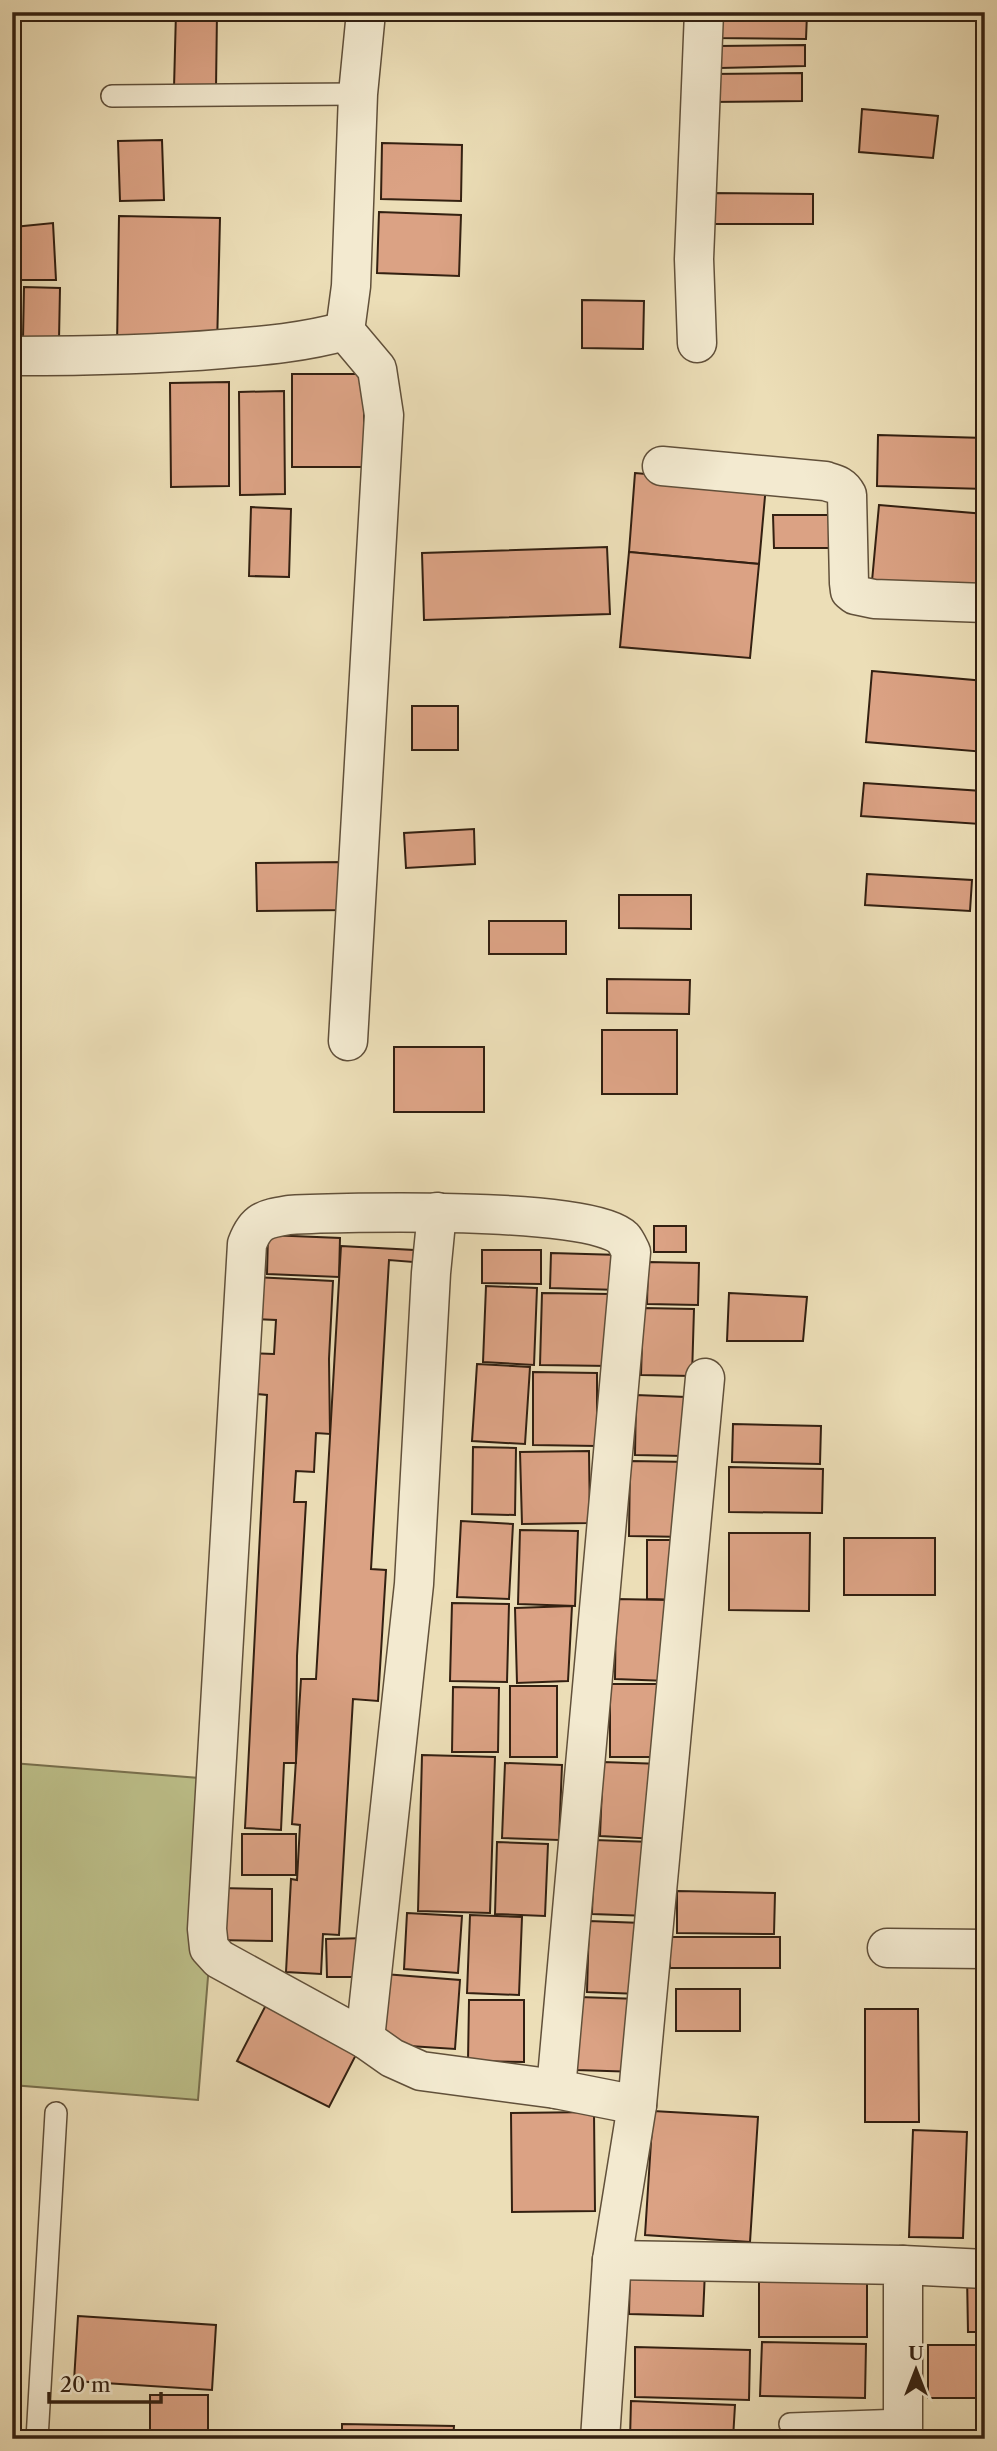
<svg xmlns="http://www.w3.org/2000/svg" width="997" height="2451" viewBox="0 0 997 2451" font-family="'Libre Caslon Text',serif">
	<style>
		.green { fill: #bdc08a; stroke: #78704e; stroke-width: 2 }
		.building { fill: #dba284; stroke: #332011; stroke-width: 2 }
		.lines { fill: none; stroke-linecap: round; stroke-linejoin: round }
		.service-casing { stroke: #61503a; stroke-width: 24 }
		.minor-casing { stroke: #61503a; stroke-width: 41 }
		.service { stroke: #f3ead0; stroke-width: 21 }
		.minor { stroke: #f3ead0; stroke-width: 38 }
	</style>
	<rect width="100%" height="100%" fill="#ecdeb7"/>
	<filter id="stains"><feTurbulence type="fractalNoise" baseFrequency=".00286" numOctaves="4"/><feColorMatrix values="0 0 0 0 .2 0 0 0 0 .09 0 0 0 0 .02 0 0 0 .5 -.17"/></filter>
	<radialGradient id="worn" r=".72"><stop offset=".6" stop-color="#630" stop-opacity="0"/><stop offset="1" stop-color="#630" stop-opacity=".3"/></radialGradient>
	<polygon class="green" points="12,1763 224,1780 198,2100 12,2085"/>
	<g class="building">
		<polygon points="176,12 217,12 216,89 174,88"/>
		<polygon points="714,12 807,14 806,39 713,38"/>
		<polygon points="805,45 805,66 720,68 719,46"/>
		<polygon points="802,73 802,101 709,102 709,74"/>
		<polygon points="862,109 938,116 933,158 859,152"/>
		<polygon points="162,140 164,200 120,201 118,141"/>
		<polygon points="382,143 462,145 461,201 381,199"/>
		<polygon points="710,193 813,194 813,224 710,224"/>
		<polygon points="379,212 461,215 459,276 377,273"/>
		<polygon points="119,216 220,218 217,348 117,347"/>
		<polygon points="53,223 56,280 18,280 14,227"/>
		<polygon points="24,287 60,288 59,340 23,339"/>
		<polygon points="582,300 644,301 643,349 582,348"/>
		<rect x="292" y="374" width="72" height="93"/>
		<polygon points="229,382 229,486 171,487 170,383"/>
		<polygon points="284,391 285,494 240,495 239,392"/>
		<polygon points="878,435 985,438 985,489 877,486"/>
		<polygon points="635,473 766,485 759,564 629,552"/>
		<polygon points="879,505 985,514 984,590 872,581"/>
		<polygon points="251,507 291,509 289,577 249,576"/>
		<polygon points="773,515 839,515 840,548 774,548"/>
		<polygon points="607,547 610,614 424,620 422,553"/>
		<polygon points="629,552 759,564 750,658 620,647"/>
		<polygon points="872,671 985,681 985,752 866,742"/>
		<rect x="412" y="706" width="46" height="44"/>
		<polygon points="864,783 982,791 980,824 861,816"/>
		<polygon points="474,829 475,864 406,868 404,833"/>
		<polygon points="345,862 346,910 257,911 256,863"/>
		<polygon points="867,874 972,880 970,911 865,905"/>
		<polygon points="619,895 691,895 691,929 619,928"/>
		<rect x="489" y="921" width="77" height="33"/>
		<polygon points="607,979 690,980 689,1014 607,1013"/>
		<rect x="602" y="1030" width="75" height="64"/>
		<rect x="394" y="1047" width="90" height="65"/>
		<rect x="654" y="1226" width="32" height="26"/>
		<polygon points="268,1235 340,1238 339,1277 267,1274"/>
		<polygon points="341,1246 414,1250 413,1262 389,1260 371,1569 386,1570 378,1701 353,1699 339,1935 323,1934 321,1974 286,1972 291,1879 297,1880 300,1825 292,1824 301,1679 316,1679"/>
		<polygon points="482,1250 541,1250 541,1284 482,1283"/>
		<polygon points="551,1253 620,1255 619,1290 550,1288"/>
		<polygon points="648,1262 699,1263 698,1305 647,1304"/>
		<polygon points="254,1277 333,1281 329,1359 330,1434 316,1433 314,1472 296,1471 294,1502 306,1502 297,1656 296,1763 284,1763 281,1830 245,1828 267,1395 257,1394 243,1353 274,1354 276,1320 252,1319"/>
		<polygon points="486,1286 537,1288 534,1365 483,1362"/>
		<polygon points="542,1293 611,1294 609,1366 540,1365"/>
		<polygon points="729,1293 807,1297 803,1341 727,1341"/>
		<polygon points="643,1308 694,1309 692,1376 641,1375"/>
		<polygon points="477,1364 530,1367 525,1444 472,1441"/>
		<polygon points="533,1372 597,1373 597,1446 533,1445"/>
		<polygon points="636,1395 686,1397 685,1456 635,1455"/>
		<polygon points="733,1424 821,1426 820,1464 732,1462"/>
		<polygon points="473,1447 516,1448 515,1515 472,1514"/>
		<polygon points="589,1451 590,1523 522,1524 520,1452"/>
		<polygon points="630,1461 689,1462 687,1537 629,1536"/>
		<polygon points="729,1467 823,1469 822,1513 729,1512"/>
		<polygon points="461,1521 513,1524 509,1599 457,1597"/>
		<polygon points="520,1530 578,1531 575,1606 518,1604"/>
		<polygon points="729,1533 810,1533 809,1611 729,1610"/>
		<rect x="844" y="1538" width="91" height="57"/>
		<polygon points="647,1540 680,1540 680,1600 647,1599"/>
		<polygon points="616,1599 669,1600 668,1681 615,1679"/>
		<polygon points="452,1603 509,1604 507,1682 450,1681"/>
		<polygon points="572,1606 568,1681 517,1683 515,1608"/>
		<rect x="610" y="1684" width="50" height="73"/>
		<rect x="510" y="1686" width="47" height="71"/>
		<polygon points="453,1687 499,1688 498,1752 452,1752"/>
		<polygon points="422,1755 495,1757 490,1913 418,1911"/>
		<polygon points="603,1762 662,1764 658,1839 600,1836"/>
		<polygon points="505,1763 562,1765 559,1840 502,1838"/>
		<rect x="242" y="1834" width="54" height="41"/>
		<polygon points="594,1840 652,1842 649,1916 592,1914"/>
		<polygon points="497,1842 548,1844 545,1916 495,1914"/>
		<polygon points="218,1888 272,1889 272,1941 217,1940"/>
		<polygon points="677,1891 775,1893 774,1934 677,1933"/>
		<polygon points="407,1913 462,1916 458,1973 404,1969"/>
		<polygon points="470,1915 522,1917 519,1995 467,1993"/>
		<polygon points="589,1921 642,1923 640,1994 587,1992"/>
		<rect x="670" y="1937" width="110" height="31"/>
		<polygon points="368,1938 368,1977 327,1977 326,1939"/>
		<polygon points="384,1974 460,1980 455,2049 379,2044"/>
		<rect x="676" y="1989" width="64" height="42"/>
		<polygon points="579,1997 640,1999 638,2072 576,2070"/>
		<polygon points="469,2000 524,2000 524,2062 468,2061"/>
		<polygon points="267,2003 359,2049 329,2107 237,2061"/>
		<polygon points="865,2009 918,2009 919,2122 865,2122"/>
		<polygon points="653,2111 758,2117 750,2242 645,2235"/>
		<polygon points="594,2112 595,2211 512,2212 511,2113"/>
		<polygon points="913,2130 967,2132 963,2238 909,2237"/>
		<polygon points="630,2269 705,2271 703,2316 629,2314"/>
		<rect x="759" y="2273" width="108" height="64"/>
		<polygon points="985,2274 985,2332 968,2332 967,2275"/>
		<polygon points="78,2316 216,2325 212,2390 74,2381"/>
		<polygon points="762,2342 866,2344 865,2398 760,2396"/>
		<rect x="928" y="2345" width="57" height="53"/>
		<polygon points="635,2347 750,2350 749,2400 635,2397"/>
		<rect x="150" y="2395" width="58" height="44"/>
		<polygon points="631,2401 735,2405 733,2439 630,2439"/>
		<polygon points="342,2424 454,2426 453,2439 342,2439"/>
		<polygon points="462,2430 557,2434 556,2439 461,2439"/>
	</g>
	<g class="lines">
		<defs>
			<g id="service">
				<polyline points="112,96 358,94"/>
				<polyline points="790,2424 903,2420"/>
				<polyline points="37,2439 56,2113"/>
			</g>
			<g id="minor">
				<polyline points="697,343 694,259 704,12"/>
				<path d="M12 356C83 356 152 355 222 349 264 346 305 342 345 331"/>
				<path d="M662 466 825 481C835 484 842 485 847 495L849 583 850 591 855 595 874 599 985 603"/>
				<polyline points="348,1041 384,415 377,369 345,331 351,286 358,94 366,12"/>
				<polyline points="437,1212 431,1273 414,1584 365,2039 392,2058 421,2071 556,2089 637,2105"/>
				<polyline points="887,1948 985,1949"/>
				<path d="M365 2039 219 1959 209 1948 207 1929 247 1244C256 1220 265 1219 289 1215 341 1212 592 1206 623 1238 626 1241 629 1248 631 1252L556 2089"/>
				<polyline points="612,2260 903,2265 903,2439"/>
				<polyline points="903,2265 985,2269"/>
				<polyline points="600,2439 612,2260 637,2105 705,1378"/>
			</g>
		</defs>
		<use href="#service" class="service-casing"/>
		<use href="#minor" class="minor-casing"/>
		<use href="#service" class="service"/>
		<use href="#minor" class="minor"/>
	</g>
	<rect width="997" height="2451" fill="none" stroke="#ecdeb7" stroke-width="42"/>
	<rect x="14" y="14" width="969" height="2423" fill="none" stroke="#332011" stroke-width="3.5"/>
	<rect x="21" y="21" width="955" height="2409" fill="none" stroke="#332011" stroke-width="2"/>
	<g transform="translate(916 2370)" stroke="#f3ead0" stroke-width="5" paint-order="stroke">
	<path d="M0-5L12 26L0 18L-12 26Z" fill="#332011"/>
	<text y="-10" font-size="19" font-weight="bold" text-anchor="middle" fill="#332011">U</text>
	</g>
	<path d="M49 2392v10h112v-10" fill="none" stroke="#332011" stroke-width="3.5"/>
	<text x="60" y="2392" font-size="21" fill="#332011" stroke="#f3ead0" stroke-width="5" paint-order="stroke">20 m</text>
	<rect width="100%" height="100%" filter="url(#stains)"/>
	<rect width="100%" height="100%" fill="url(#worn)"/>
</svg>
